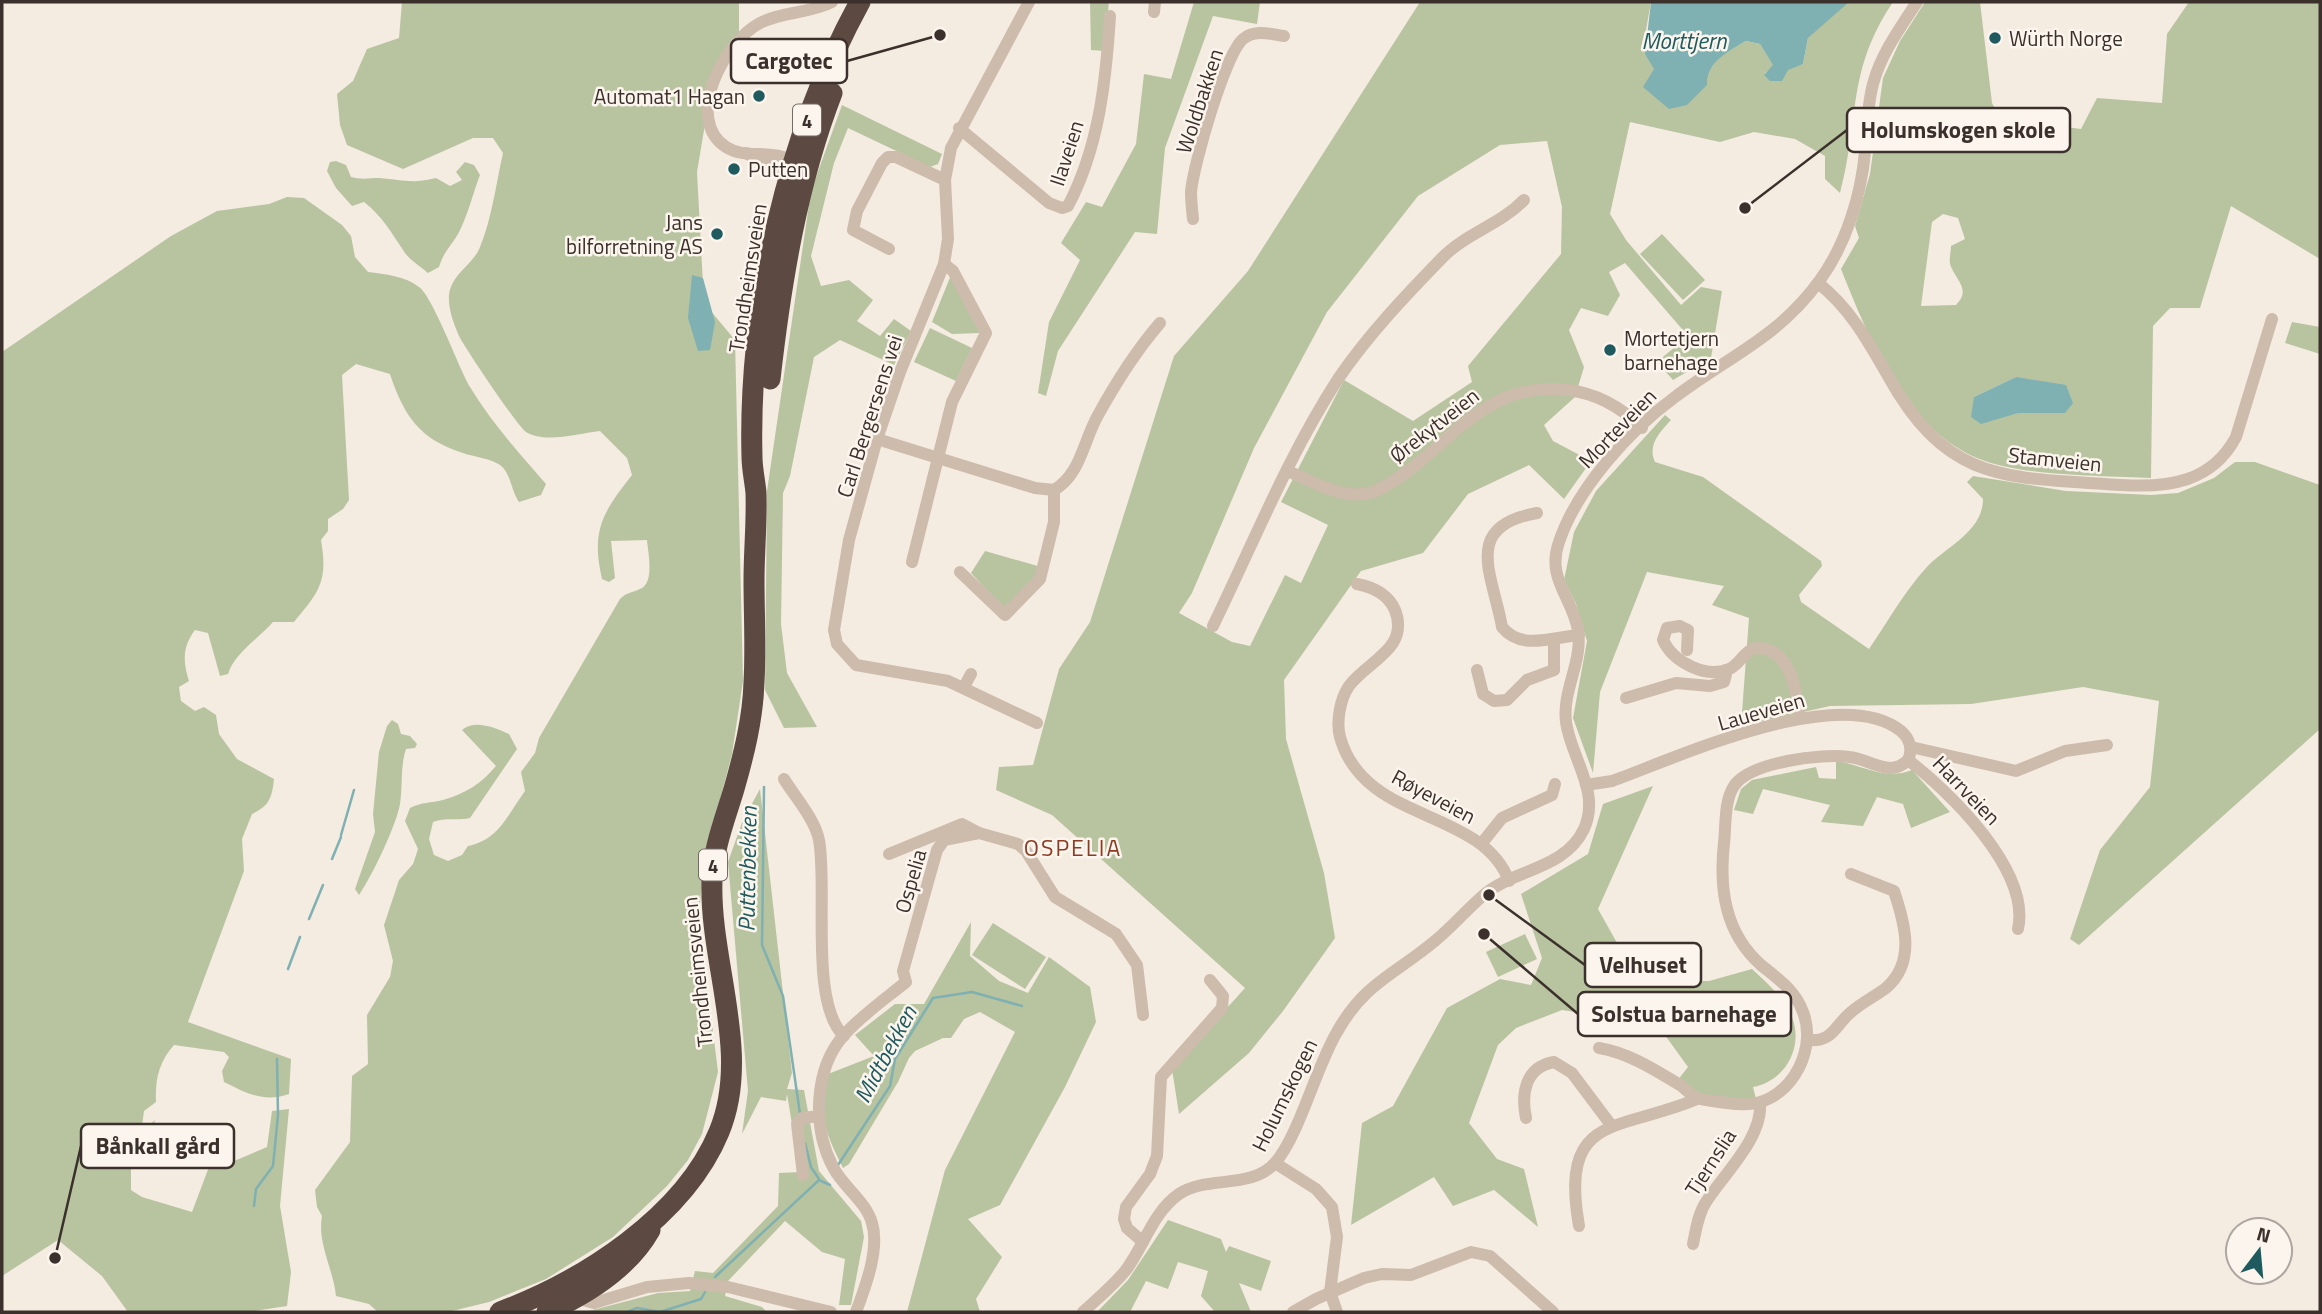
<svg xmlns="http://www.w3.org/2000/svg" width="2322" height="1314" viewBox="0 0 2322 1314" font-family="'Titillium Web',sans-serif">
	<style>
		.green { fill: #b8c4a0; fill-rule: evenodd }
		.water { fill: #7fb0b2 }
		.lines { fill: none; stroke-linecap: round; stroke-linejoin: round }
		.stream { stroke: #7fb0b2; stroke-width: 2.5 }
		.street { stroke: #cdbbac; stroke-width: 12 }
		.highway { stroke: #5c4a42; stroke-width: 21 }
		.poi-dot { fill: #1f5a5e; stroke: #fbf5ee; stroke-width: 2.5 }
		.labels { text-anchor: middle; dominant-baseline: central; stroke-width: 5; stroke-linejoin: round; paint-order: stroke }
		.shield { fill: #fbf5ee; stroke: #756b66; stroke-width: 2 }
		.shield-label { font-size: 19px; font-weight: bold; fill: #3b302b }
		.poi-label { font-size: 21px; fill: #3b302b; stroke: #fbf5ee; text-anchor: start }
		.street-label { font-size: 21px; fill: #3b302b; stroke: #fbf5ee }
		.water-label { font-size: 23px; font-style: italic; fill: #1f5a5e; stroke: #fbf5ee }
		.neighbourhood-label { font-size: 23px; letter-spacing: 2px; fill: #8c3b22; stroke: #fbf5ee }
		.leader { fill: none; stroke: #3b302b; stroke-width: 2.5 }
		.callout-dot { fill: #3b302b; stroke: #fbf5ee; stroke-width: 2.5 }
		.callout { fill: #fbf5ee; stroke: #3b302b; stroke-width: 2.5 }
		.callout-label { font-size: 23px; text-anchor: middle; font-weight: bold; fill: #3b302b }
	</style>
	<rect width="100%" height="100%" fill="#f4ebe1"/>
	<g class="green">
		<path d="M402 2H739V32L710 94 697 172 704 303 735 340 743 681 732 754 703 865 699 917 718 1072 702 1134 688 1160 667 1186 613 1237 546 1279 489 1302 448 1312H378L369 1304 336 1296C333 1268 317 1243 322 1216L317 1207 315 1190 350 1142 352 1076 368 1064 367 1015 390 977 393 961 384 925 399 880 413 864 418 849 405 821 410 808C422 802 431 803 443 800 465 794 482 783 496 766L462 730C475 719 495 728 509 734L517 749 470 818C457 821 446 817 433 822L429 839 434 855 448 861 462 855 468 846C499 840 508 814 525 791L521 772 535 753 539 738 620 599C627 592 632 593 640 589 655 583 648 553 647 540L611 541 615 578 609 582 602 579C591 531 602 513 632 475L627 458 600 431C580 433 545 444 526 432 518 427 465 348 459 336 454 324 448 309 449 295 452 273 473 265 480 247 492 218 496 184 503 153L493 138H473L403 169 347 145 340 125 337 94 353 81 367 49 399 38Z"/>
		<polygon points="1090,2 1109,2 1104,51 1091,50"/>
		<polygon points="1194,2 1260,2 1257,24 1213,16 1165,148 1157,234 1135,232 1058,351 1046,396 1038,393 1049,322 1080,260 1061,243 1086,202 1102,207 1136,144 1144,74 1171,79"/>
		<path d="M1420 2H1651L1644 41 1706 75 1720 56 1746 41 1760 44 1774 66 1764 74 1803 64 1808 38 1833 12 1849 2H1893C1846 72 1860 118 1840 193L1825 179V156L1795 139 1754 132 1720 142 1630 122 1610 214 1626 240 1681 305 1701 287 1722 291 1711 358 1673 380 1657 362 1688 336 1625 263 1609 272 1620 295 1608 316 1581 308 1569 330 1584 367 1575 397 1544 425 1553 441 1591 461 1564 499 1529 465 1468 494 1423 553 1361 571 1284 680 1286 739 1324 873 1335 938 1283 1011 1249 1053 1179 1114 1172 1069 1245 988 1052 815 996 790 999 767 1033 765 1059 669 1090 622 1174 356 1248 271ZM1547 141 1562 207 1561 254 1468 366 1472 382 1413 421 1344 380 1281 502 1328 525 1301 583 1285 575 1250 646 1232 642 1179 613 1192 593 1254 448 1327 312 1418 196 1500 145Z"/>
		<path d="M1925 2H1980L1992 103 1999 118 2081 129 2097 98 2162 103 2167 34 2189 2H2320V259L2231 206 2200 308H2170L2153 326 2151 478C2105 476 2027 476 1985 461 1907 434 1869 339 1841 269L1859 238 1855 226 1870 174 1883 78 1900 41ZM1943 214 1958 218 1965 239 1951 246C1951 252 1949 259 1950 264 1955 280 1972 289 1956 305L1921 306 1932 222ZM2016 377 2065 413H2018L1974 397Z"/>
		<polygon points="842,105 942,154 938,164 930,167 848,128 834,163 811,256 821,286 849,280 873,300 857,321 880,336 894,319 911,331 894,365 840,340 814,357 790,476 783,493 781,624 787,673 817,727 784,728 765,690 767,491 811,191"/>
		<path d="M336 161 346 165 351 177C362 180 369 178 379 178 404 180 411 184 436 178L450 186 462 180 456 172 465 162 474 165 480 175C473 193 469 211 461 228 454 244 445 248 439 267L428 273C420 266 408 259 403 250 391 232 382 216 364 202L352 206 336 188 327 171 330 162Z"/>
		<path d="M287 197 304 198 342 225 351 236 355 257 368 272C385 274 405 276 419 287 433 297 458 366 470 387 491 422 519 453 546 484L541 495 519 502C511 491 511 473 500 465 490 458 474 457 463 453 419 439 404 416 390 374L356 364 342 375 349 500 343 509 328 519V531L321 540C328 581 320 591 294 622H273C258 639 234 654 228 674L220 676 208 633 195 630C182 647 183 662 189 681L179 687 181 701 195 711 204 707 216 715 219 734 237 759 274 779C272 798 269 806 252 814L242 839 244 871 188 1022 291 1059 289 1094C264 1103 246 1093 224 1082L222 1071 229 1057 224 1052 174 1045C159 1062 155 1079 156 1102L144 1111 141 1133 155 1120 145 1153H137L131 1163V1190L142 1197 192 1212 209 1167 225 1165 267 1147 272 1111 289 1109 280 1206 291 1272 287 1306 247 1312H128L102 1276 58 1240 2 1276V352L171 236 217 211 269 204Z"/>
		<polygon points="1662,234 1705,280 1683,300 1640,254"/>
		<polygon points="951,275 981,333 952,334 932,322"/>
		<polygon points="2292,322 2320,327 2320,354 2285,343"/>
		<polygon points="930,328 972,348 956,381 914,362"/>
		<path d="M1665 415 1671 420C1660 432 1647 445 1655 462L1703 477 1821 561 1822 566 1799 595 1801 602 1869 649C1887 623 1904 592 1926 568 1945 547 1983 532 1983 499L1967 482 1973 476 2066 491 2151 495 2178 493 2214 478 2235 462H2255L2320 485V729L2079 945 2070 939 2100 850 2150 787 2159 701 2083 687 1971 704 1830 706 1741 726 1749 618 1712 605 1724 586 1647 572 1600 692 1593 773 1573 718 1587 641 1576 604 1564 580 1574 532 1596 491Z"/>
		<polygon points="985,551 1041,567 1029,587 1004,609 971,573"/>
		<path d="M392 720 398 724 401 734 410 736 417 744 415 748 406 749C400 767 403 785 400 804 396 826 372 876 359 895L355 889 375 832 373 814 379 752 387 726Z"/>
		<path d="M1836 761C1864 765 1884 781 1912 770L1950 812 1911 828 1903 804 1877 797 1863 826 1821 822 1830 805 1763 789 1753 814 1734 810 1741 789 1752 780 1816 767 1819 778 1836 779Z"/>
		<path d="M1653 786 1598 909 1630 966 1666 981H1709L1752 969C1768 984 1786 999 1793 1020 1803 1050 1783 1082 1753 1087L1757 1103 1704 1096 1677 1081 1688 1067 1657 1024 1562 1010 1516 1028 1498 1045 1469 1123 1497 1159 1524 1169 1538 1227 1494 1190 1453 1206 1434 1177 1351 1225 1362 1123 1393 1106 1447 1008 1500 979 1531 985 1542 958 1521 894 1588 854 1603 804Z"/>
		<polygon points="760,789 792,1073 787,1089 804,1090 819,1171 861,1221 864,1237 851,1305 839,1305 845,1259 822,1252 785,1221 728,1281 725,1296 762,1307 767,1312 585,1312 658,1293 690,1291 695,1271 713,1273 778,1206 779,1173 800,1172 787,1094 786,1101 761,1097 742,1134 748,1091 728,862 743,820"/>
		<path d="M971 922 970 956 999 981 1028 993 1049 957 1090 987 1096 1022 1065 1087 1000 1205 968 1219 1002 1257 976 1299 980 1312H907L945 1170 1015 1032 980 1012 964 1019 951 1038H943L915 1051 909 1058 898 1082 849 1164 843 1168C826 1134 816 1112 828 1074L874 1056 855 1035 895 1004H924Z"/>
		<polygon points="993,923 1046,957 1025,989 972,955"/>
		<polygon points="1525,934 1537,959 1498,977 1486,952"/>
		<polygon points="1168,1220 1221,1239 1226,1252 1229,1246 1271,1261 1261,1291 1239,1283 1251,1312 1215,1312 1201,1296 1208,1271 1178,1262 1168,1289 1146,1281 1130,1312 1097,1312 1128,1280"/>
	</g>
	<g class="water">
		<path d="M1651 2H1849L1808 38 1803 64 1788 70 1782 81H1770L1764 75 1773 65 1760 44 1746 41C1729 51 1706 62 1707 85L1687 105 1669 109 1643 87 1654 69 1645 54Z"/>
		<polygon points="692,275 703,278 715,322 710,350 698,351 688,318"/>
		<polygon points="2016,377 2066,385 2073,403 2065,413 2018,413 1981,424 1971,417 1974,397"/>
	</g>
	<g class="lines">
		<g class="stream">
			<polyline points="764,787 762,945 783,996 800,1114"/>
			<polyline points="341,835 354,790"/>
			<polyline points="332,859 341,837"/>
			<polyline points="309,919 323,885"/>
			<polyline points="288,969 300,937"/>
			<polyline points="805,1143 811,1167 819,1179"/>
			<polyline points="838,1165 890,1086 895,1059 933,998 972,992 1022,1006"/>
			<polyline points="254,1206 256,1189 273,1166 278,1115 277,1059"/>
			<polyline points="715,1277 819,1180 830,1185"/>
			<polyline points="627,1312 637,1308 660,1312 701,1299 705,1292"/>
		</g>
		<g class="street">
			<polyline points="1029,2 951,148 945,180 948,239 944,264 900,372 877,439 849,540 834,630 837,644 856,665 948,681 1037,723"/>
			<polyline points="1154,12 1155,2"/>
			<path d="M959 128 1049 203 1062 208 1068 206C1099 147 1106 81 1110 16"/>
			<polyline points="746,153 779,172 796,175"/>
			<path d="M797 165C777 146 747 161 726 147 683 119 725 41 760 23 783 11 809 14 832 2"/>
			<path d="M1193 219C1192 210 1191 201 1191 192 1193 166 1225 54 1243 39 1255 29 1270 34 1284 36"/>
			<polyline points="889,249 853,230 857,211 882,163 888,157 896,157 945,180"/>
			<path d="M1818 283C1850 308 1868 341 1888 376 1949 486 2009 477 2122 485 2169 488 2212 482 2236 437L2272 319"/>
			<path d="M877 439 1035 488 1054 490C1080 475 1083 443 1097 417 1115 384 1135 352 1160 323"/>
			<path d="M1288 471C1315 483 1344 501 1374 492 1444 459 1477 379 1567 390 1596 393 1621 407 1642 428"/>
			<path d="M1537 513C1461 526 1493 575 1502 627 1521 651 1553 637 1579 635"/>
			<polyline points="912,562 952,402 986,333 953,271 944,264"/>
			<polyline points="960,572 1005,615 1040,579 1054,522 1054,490"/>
			<path d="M1357 584C1373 587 1388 594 1395 610 1410 649 1367 661 1349 686 1340 699 1336 722 1340 737 1364 824 1481 807 1509 881"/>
			<path d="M1213 626C1253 544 1288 456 1338 379 1368 335 1405 296 1442 258 1466 233 1500 225 1524 200"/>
			<path d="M1687 650 1688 630 1680 626 1667 628 1663 640C1673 662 1706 679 1729 669 1739 665 1743 653 1754 648 1791 646 1796 690 1800 718"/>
			<polyline points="1477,670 1483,694 1494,701 1507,700 1527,680 1554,670 1554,639"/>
			<polyline points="964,687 971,674"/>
			<polyline points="1626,698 1676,683 1710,686 1724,682 1727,670"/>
			<polyline points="1911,747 2016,771 2065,751 2107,745"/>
			<path d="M1908 760C1950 792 2031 871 2018 929"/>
			<path d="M784 779C795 797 815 819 819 840 828 888 809 1003 844 1036"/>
			<path d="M1586 785 1612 781C1679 757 1839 682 1901 731 1910 739 1913 749 1908 760 1903 765 1898 768 1890 768 1875 767 1863 758 1849 757 1822 753 1750 762 1734 786 1724 801 1726 826 1724 843 1719 889 1725 933 1761 965 1778 979 1795 990 1803 1012 1819 1053 1786 1109 1739 1104 1732 1104 1702 1100 1697 1098 1692 1097 1686 1089 1680 1085 1655 1070 1629 1053 1599 1048"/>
			<polyline points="1482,843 1502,818 1552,795 1555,784"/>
			<polyline points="889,854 962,824 979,833"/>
			<path d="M1807 1040C1832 1043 1834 1027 1850 1013 1861 1003 1874 997 1886 988 1916 962 1905 924 1894 891L1851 874"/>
			<path d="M1526 1118C1521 1094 1525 1067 1554 1062L1572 1073 1611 1125"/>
			<polyline points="1275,1163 1316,1189 1332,1207 1337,1237 1330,1292 1337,1312"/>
			<polyline points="803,1175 797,1124 802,1118 820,1116"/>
			<path d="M1579 1226C1559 1112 1619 1132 1697 1099"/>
			<polyline points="1143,1242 1127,1228 1124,1219 1126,1207 1150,1174 1157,1156 1161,1077 1222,1008 1223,996 1210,980"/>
			<path d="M1693 1244C1696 1230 1698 1214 1706 1202 1723 1175 1763 1138 1760 1103"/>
			<polyline points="576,1292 583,1300 594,1303 647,1287 689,1283 728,1287 831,1312"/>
			<path d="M856 1312C865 1288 880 1249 872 1223 866 1201 843 1187 833 1167 812 1127 814 1069 844 1035 862 1015 885 999 906 982L903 971 937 850 944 840 979 833 1018 844 1026 851 1055 897 1116 934 1137 965 1143 1015"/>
			<path d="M1083 1312C1097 1299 1113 1286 1126 1270 1144 1246 1153 1212 1179 1194 1207 1175 1251 1190 1275 1163 1299 1136 1316 1067 1337 1032 1365 982 1396 974 1436 940 1453 926 1468 908 1486 893 1516 869 1565 869 1584 829 1601 792 1571 758 1566 722 1562 690 1583 662 1578 630 1572 597 1546 578 1559 542 1577 488 1630 430 1675 397 1729 356 1778 338 1820 280 1846 244 1861 196 1865 152 1867 129 1867 106 1873 84 1881 54 1900 28 1917 2"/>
			<polyline points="1293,1312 1316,1299 1364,1278 1382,1274 1411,1275 1471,1252 1490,1256 1553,1312"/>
		</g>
		<g class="highway">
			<path d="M770 379C781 282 797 184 832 93"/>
			<path d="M500 1312C583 1281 684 1217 719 1132 752 1053 709 963 712 880 713 849 725 819 734 789 744 754 753 718 754 682 756 648 754 614 754 580 754 551 757 522 756 493 755 481 752 469 752 457 748 307 788 133 860 2"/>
			<path d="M547 1312C587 1294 628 1269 650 1230"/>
		</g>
	</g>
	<g class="poi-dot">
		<circle cx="1995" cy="38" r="7"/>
		<circle cx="759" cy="96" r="7"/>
		<circle cx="734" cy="169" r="7"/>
		<circle cx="717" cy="234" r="7"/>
		<circle cx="1610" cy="350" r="7"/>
	</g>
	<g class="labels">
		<g class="shield">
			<rect x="793" y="104.5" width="28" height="31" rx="5"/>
			<rect x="699" y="849.5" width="28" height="31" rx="5"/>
		</g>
		<g class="shield-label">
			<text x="807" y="120">4</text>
			<text x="713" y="865">4</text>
		</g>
		<g class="poi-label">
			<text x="2009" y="38">Würth Norge</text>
			<text x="745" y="96" text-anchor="end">Automat1 Hagan</text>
			<text x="748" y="169">Putten</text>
			<text x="703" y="222" text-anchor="end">Jans<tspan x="703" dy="24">bilforretning AS</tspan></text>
			<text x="1624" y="338">Mortetjern<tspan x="1624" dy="24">barnehage</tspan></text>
		</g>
		<g class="street-label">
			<text transform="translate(1199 101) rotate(-72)">Woldbakken</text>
			<text transform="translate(1066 153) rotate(-72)">Ilaveien</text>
			<text transform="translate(747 278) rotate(-81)">Trondheimsveien</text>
			<text transform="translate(869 416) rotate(-72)">Carl Bergersens vei</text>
			<text transform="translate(1434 425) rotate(-38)">Ørekytveien</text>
			<text transform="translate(1617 428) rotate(-46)">Morteveien</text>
			<text transform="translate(2055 459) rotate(6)">Stamveien</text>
			<text transform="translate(1761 711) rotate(-16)">Laueveien</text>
			<text transform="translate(1967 790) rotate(46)">Harrveien</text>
			<text transform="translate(1434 796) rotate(28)">Røyeveien</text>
			<text transform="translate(910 881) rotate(-74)">Ospelia</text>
			<text transform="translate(697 972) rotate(-96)">Trondheimsveien</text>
			<text transform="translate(1284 1095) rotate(-64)">Holumskogen</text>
			<text transform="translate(1710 1162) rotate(-57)">Tjernslia</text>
		</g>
		<g class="water-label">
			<text x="1684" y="40">Morttjern</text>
			<text transform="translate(747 869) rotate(-89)">Puttenbekken</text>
			<text transform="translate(885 1054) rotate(-62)">Midtbekken</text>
		</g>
		<g class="neighbourhood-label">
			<text x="1073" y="847">OSPELIA</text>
		</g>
	</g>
	<path class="leader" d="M940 35L847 61M1745 208L1847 130M1489 895L1585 965M1484 934L1578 1014M55 1258L81 1146"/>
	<g class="callout-dot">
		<circle cx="940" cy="35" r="7"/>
		<circle cx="1745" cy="208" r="7"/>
		<circle cx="1489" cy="895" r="7"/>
		<circle cx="1484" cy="934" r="7"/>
		<circle cx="55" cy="1258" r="7"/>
	</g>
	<g class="callout">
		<rect x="731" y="39" width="116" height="44" rx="7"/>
		<rect x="1847" y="108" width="223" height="44" rx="7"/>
		<rect x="1585" y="943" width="116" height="44" rx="7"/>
		<rect x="1578" y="992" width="213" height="44" rx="7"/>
		<rect x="81" y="1124" width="153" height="44" rx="7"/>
	</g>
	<g class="callout-label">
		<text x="789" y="69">Cargotec</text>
		<text x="1958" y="138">Holumskogen skole</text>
		<text x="1643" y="973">Velhuset</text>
		<text x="1684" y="1022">Solstua barnehage</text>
		<text x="158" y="1154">Bånkall gård</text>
	</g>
	<rect width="2322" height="1314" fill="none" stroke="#3b302b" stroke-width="7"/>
	<g transform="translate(2259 1251) rotate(16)"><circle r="33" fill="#fbf5ee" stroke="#aea6a0" stroke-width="2"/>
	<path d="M0-5L12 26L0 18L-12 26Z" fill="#1f5a5e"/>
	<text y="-10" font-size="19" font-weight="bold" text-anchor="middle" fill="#3b302b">N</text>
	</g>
</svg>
